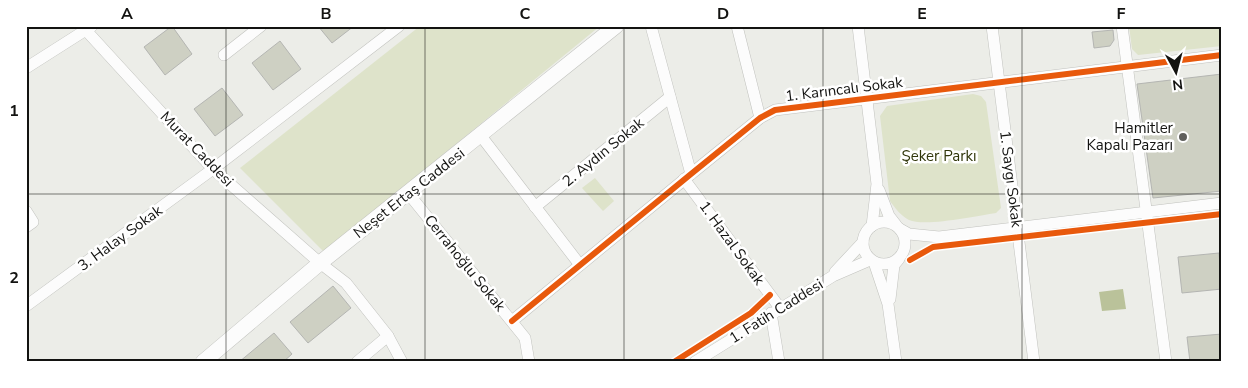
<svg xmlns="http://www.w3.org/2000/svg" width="1248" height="388" viewBox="0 0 1248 388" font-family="'Nunito Sans',sans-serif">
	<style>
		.park { fill: #dee3ca }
		.water { fill: #bac29a }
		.building { fill: #ced0c3; stroke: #b4b5b2 }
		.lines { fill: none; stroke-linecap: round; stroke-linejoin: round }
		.minor-casing { stroke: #c1c2be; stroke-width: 12 }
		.major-casing { stroke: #c1c2be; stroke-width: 16 }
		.minor { stroke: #fcfcfc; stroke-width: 11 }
		.major { stroke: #fcfcfc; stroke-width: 15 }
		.cycleway-casing { stroke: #fff; stroke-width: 9 }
		.cycleway { stroke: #e8590c; stroke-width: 6 }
		.grid { fill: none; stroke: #131311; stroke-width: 1; stroke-opacity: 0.55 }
		.poi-dot { fill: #5f5f5c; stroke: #fff; stroke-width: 2 }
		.labels { text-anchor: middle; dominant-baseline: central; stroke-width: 5; stroke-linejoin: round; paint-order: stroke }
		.street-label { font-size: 15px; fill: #131311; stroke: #fff }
		.poi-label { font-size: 15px; fill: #131311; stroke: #fff; text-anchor: end }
		.park-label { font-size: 15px; fill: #30360a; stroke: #fff }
		.neatline { fill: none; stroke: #131311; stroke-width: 2 }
		.grid-label { font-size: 16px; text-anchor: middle; font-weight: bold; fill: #131311 }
	</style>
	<rect width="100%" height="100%" fill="#ecede8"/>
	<g class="park">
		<polygon points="420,26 600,26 324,252 240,168"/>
		<polygon points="1129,26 1222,26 1222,46 1138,55 1132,49"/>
		<path d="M973 94 981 96 986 102 1001 208 996 213C976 216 925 227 909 220 901 216 895 208 890 201L880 116 887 106Z"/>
		<polygon points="595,178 614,201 603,211 582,188"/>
	</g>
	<polygon class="water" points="1123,289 1126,309 1102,311 1099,292"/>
	<g class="building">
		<polygon points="172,26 192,54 165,75 144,47"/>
		<polygon points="318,26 354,26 332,43"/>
		<polygon points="1113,30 1114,40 1110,46 1094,48 1092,32"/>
		<polygon points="280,41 301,69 273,90 252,63"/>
		<polygon points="1222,74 1222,191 1153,198 1137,84"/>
		<polygon points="222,88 243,115 215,136 194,109"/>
		<polygon points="1219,253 1222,289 1182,293 1178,257"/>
		<polygon points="333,286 351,308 308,343 290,322"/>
		<polygon points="274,333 292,354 283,362 239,362"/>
		<polygon points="1222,334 1222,362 1190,362 1187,337"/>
	</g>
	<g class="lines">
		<defs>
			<g id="minor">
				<polyline points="82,26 213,169 320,263 346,283 388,336 402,362"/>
				<polyline points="651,26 691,174"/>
				<polyline points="737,26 760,118"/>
				<polyline points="858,26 877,184 872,226"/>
				<polyline points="992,26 1034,362"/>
				<polyline points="1122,26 1166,362"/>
				<polyline points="224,55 261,26"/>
				<polyline points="26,68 92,26"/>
				<polyline points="481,136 580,265"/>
				<polyline points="684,179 780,308"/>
				<polyline points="879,190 889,216 896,225"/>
				<polyline points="408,193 525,338 529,362"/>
				<polyline points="535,207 670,97"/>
				<polyline points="26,211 33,222 26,227"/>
				<circle cx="884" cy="243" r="21"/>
				<polyline points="900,229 909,234 939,237 1222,203"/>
				<polyline points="874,262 888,304 896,362"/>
				<polyline points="835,272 863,242"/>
				<polyline points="890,299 894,265 899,259"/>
				<polyline points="26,306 213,169 399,26"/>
				<polyline points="771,313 779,362"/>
				<polyline points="512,321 691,174 760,118 775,110 1222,55"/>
				<polyline points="357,362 388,336"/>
				<polyline points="695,362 833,276 870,260"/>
			</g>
			<polyline id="major" points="203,362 320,263 616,26"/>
		</defs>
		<use href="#minor" class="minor-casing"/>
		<use href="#major" class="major-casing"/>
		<use href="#minor" class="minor"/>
		<use href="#major" class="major"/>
		<defs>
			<g id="cycleway">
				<polyline points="910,260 933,247 1222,214"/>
				<polyline points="512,321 691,174 760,118 775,110 1222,55"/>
				<polyline points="674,362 751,313 770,295"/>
			</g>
		</defs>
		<use href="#cycleway" class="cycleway-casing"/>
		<use href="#cycleway" class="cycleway"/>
	</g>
	<path class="grid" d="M226 26V362M425 26V362M624 26V362M823 26V362M1022 26V362M26 194H1222"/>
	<circle class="poi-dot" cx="1183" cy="137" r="5"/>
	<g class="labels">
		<g class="street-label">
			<text transform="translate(844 89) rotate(-7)">1. Karıncalı Sokak</text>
			<text transform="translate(197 149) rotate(46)">Murat Caddesi</text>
			<text transform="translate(603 152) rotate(-39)">2. Aydın Sokak</text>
			<text transform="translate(1011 179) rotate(83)">1. Saygı Sokak</text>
			<text transform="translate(409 193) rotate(-38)">Neşet Ertaş Caddesi</text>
			<text transform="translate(120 238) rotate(-36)">3. Halay Sokak</text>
			<text transform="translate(732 243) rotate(54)">1. Hazal Sokak</text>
			<text transform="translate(465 263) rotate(51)">Cerrahoğlu Sokak</text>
			<text transform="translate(776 311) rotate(-32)">1. Fatih Caddesi</text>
		</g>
		<g class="poi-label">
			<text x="1173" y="128">Hamitler<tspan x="1173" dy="17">Kapalı Pazarı</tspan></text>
		</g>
		<g class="park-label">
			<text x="939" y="156">Şeker Parkı</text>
		</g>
	</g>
	<rect width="1248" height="388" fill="none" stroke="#ffffff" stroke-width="55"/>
	<g transform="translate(1176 72) rotate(173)" stroke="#ffffff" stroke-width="4" paint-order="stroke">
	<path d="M0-4L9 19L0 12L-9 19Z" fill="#131311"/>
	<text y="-8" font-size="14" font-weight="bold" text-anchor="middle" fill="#131311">N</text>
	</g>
	<rect x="28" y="28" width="1192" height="332" class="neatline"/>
	<g class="grid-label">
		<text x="127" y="19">A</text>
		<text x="326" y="19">B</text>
		<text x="525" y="19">C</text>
		<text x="723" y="19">D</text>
		<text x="922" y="19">E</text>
		<text x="1121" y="19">F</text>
		<text x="14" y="116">1</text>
		<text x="14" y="283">2</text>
	</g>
</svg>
